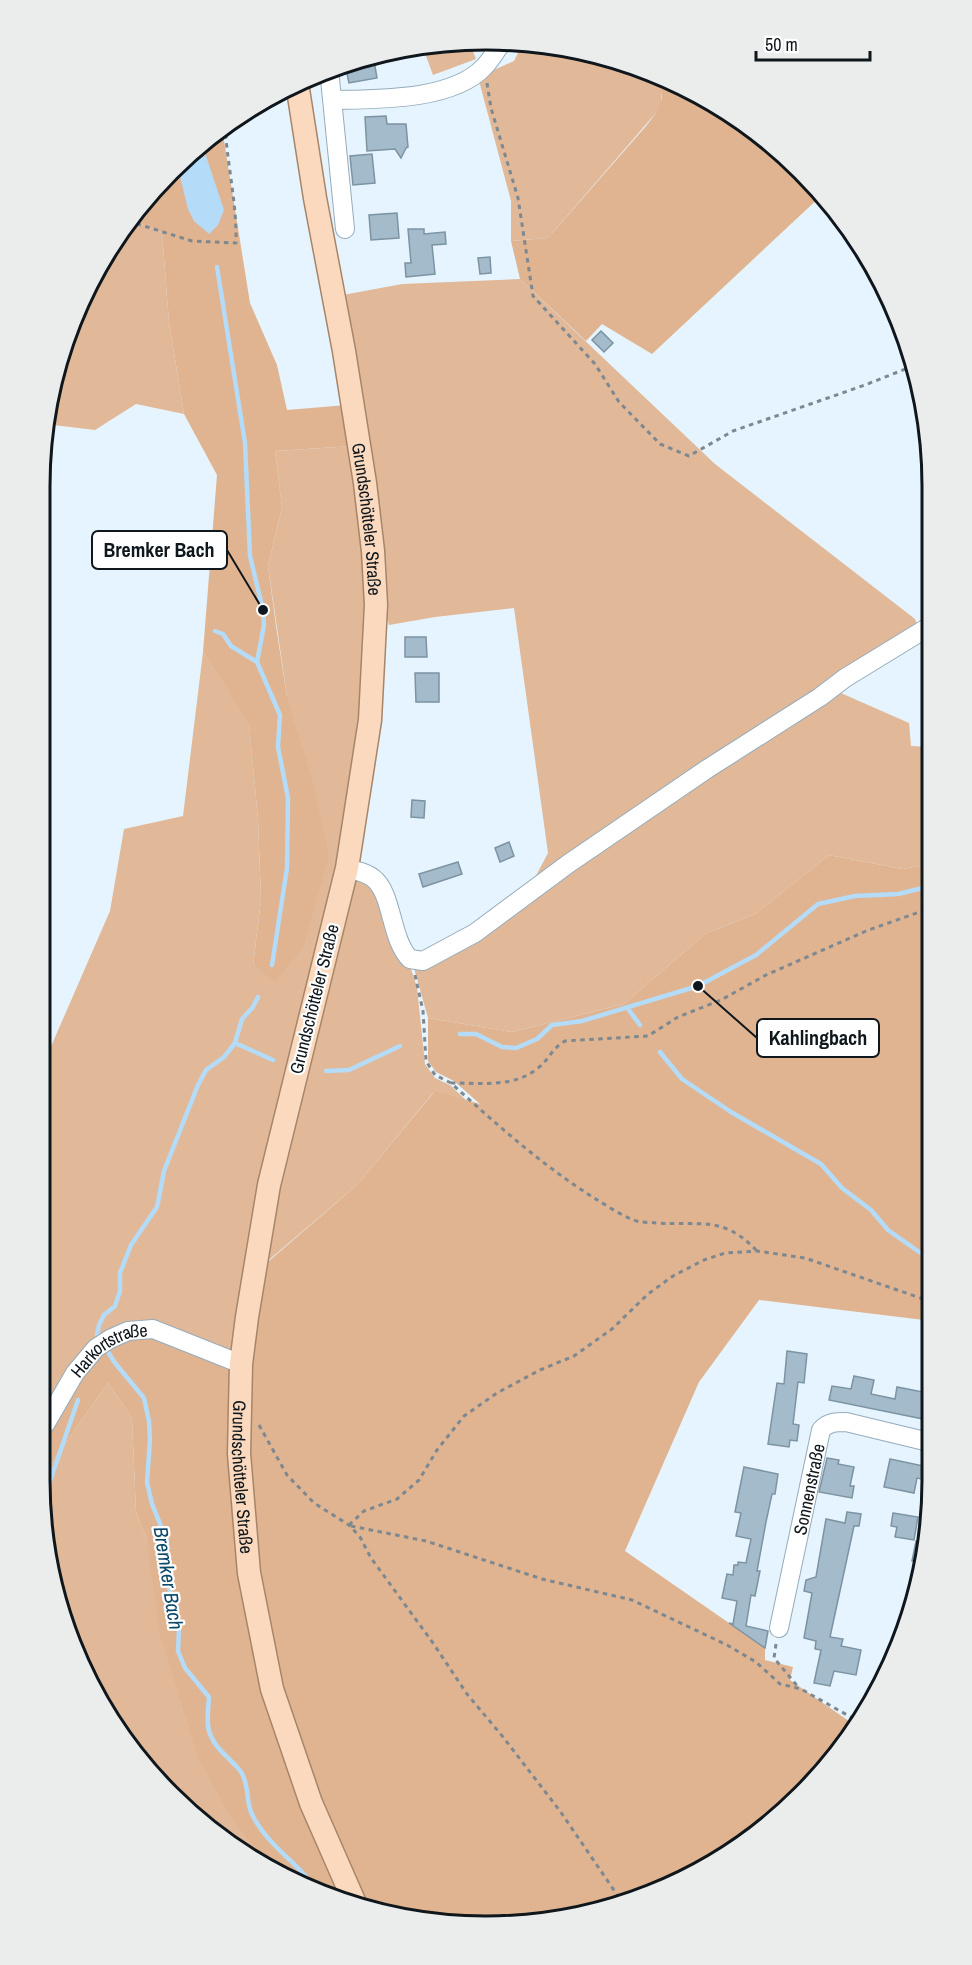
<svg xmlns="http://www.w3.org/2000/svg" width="972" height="1965" viewBox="0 0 972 1965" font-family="'Archivo Narrow',sans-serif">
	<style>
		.green { fill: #e1b999 }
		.forest { fill: #e0b490 }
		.water { fill: #b4dbf7 }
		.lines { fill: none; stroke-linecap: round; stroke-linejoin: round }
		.stream { stroke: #b4dbf7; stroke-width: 4.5 }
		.building { fill: #a4bbcc; stroke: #7c93a2; stroke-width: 1.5 }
		.minor-casing { stroke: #95acbc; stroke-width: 20 }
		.major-casing { stroke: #a68569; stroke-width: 25 }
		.path { stroke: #7d8890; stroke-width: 3; stroke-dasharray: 4.5 4.5; stroke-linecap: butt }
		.minor { stroke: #fff; stroke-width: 18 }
		.major { stroke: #fad9be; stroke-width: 22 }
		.labels { text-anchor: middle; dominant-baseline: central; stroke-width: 4.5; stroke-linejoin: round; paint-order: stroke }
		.street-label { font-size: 18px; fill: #0f171d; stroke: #fefefe }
		.water-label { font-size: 20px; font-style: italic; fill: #0b4869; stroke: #fefefe }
		.rim { fill: none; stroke: #0f171d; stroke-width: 3 }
		.leader { fill: none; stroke: #0f171d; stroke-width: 2 }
		.callout-dot { fill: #0f171d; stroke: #fefefe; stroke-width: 2 }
		.callout { fill: #fefefe; stroke: #0f171d; stroke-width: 2 }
		.callout-label { font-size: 20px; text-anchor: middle; font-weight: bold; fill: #0f171d }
	</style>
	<rect width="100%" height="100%" fill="#e5f4fe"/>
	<g class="green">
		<polygon points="469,41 476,59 433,75 422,45"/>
		<polygon points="523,43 574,48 656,73 661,88 661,107 548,238 511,241 511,201 478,77 514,61"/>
		<path d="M130 219 162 233 169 322 184 414 136 404 95 430 45 424C52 356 86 272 130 219Z"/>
		<polygon points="520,279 715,464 915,619 918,628 530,887 548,853 514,608 435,617 389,625 383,607 343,295 402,284"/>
		<polygon points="352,446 365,483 370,720 241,1364 179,1338 39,1425 39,1074 110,911 124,829 183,816 203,652 249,723 258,819 261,900 253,965 275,981 287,697 268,566 282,507 275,451"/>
		<polygon points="834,690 909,723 911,746 930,747 931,864 903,869 829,855 755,914 705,934 624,1004 512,1032 428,1018 412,961 417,963"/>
		<polygon points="352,873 365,876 408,960 417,987 425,1064 435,1078 450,1085 467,1101 433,1093 357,1185 263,1265 277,1187"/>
		<polygon points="108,1383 132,1418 136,1512 146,1537 152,1565 255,1848 283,1871 284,1874 262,1866 191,1815 132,1751 63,1623 43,1503 46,1480 54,1459"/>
	</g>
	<g class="forest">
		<path d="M656 73 758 132 822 195 652 354 602 324 586 341 520 279 511 241 548 238 646 126C664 103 665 101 656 73Z"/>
		<polygon points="222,128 250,303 277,365 287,410 347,405 352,446 275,451 282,507 268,566 276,626 287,697 314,786 329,856 303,948 275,982 253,965 261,900 258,819 249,724 203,652 217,475 184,414 169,322 162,233 130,219 170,170"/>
		<polygon points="829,855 903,869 931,864 932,1321 759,1300 699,1382 625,1551 765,1648 765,1660 793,1667 790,1680 853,1724 822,1774 758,1834 684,1880 545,1922 398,1917 284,1874 283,1870 255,1848 231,1818 198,1757 160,1635 146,1537 136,1512 132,1418 108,1383 54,1459 46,1480 43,1503 39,1479 39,1425 65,1375 128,1331 241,1364 255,1273 357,1185 435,1091 480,1104 454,1081 436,1072 428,1061 428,1018 512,1032 624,1004 705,934 755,914"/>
	</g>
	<polygon class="water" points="202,144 224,210 218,225 209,234 194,221 188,209 177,164"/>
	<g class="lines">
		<g class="stream">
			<polyline points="217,267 245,443 250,556 263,610 264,625 257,662 280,715 278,747 288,798 287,868 272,965"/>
			<polyline points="215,631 223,634 231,646 257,662"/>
			<polyline points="628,1009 640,1025"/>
			<polyline points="460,1034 476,1034 502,1047 516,1048 537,1039 552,1025 582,1021 698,986 756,955 818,904 855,896 898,894 931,886"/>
			<polyline points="235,1043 273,1060"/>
			<polyline points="660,1052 682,1079 731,1112 821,1164 842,1188 871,1210 888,1230 932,1261"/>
			<polyline points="326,1071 349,1070 400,1046"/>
			<polyline points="100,1340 97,1335 99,1325 104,1315 115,1306 120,1291 120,1273 131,1245 157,1207 164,1171 198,1085 206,1070 224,1057 235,1043 242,1019 253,1007 258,997"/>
			<path d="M105 1347 115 1363 144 1398 149 1421 150 1440 147 1482 152 1504 167 1541 166 1575 179 1628 178 1651 185 1668 209 1697C207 1723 204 1735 225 1755 230 1760 237 1766 241 1772 249 1784 246 1799 251 1812 264 1842 295 1861 314 1886"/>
			<polyline points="52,1556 48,1509 50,1481 78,1400"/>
		</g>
	</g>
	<g class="building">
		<polygon points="373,55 377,78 349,83 345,64"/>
		<polygon points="386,116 387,124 406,124 408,147 406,148 401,158 395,149 367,151 365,117"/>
		<polygon points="372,154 375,183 353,185 350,156"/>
		<polygon points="397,213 399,238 371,240 369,215"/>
		<polygon points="408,229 424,229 424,234 445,232 446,244 432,245 435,274 406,277 405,263 411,263"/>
		<polygon points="490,257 491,273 480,274 478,258"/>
		<polygon points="601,331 613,343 604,352 592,340"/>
		<polygon points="405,637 426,637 427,657 405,657"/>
		<polygon points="415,673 439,673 439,702 416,702"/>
		<polygon points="412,800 425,801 424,818 411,817"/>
		<polygon points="509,842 514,856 500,862 495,848"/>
		<polygon points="458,862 462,874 423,887 419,874"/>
		<polygon points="787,1351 807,1354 804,1383 798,1382 793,1424 799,1425 797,1441 790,1440 789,1447 768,1444 777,1383 784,1384"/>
		<polygon points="854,1376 874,1380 871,1394 895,1399 897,1387 933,1394 933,1421 829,1400 832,1386 851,1389"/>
		<polygon points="827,1458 839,1460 838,1464 854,1467 850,1486 854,1486 852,1498 819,1492"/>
		<polygon points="890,1459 933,1468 933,1481 917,1478 914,1493 884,1487"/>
		<polygon points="744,1467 778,1474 775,1494 772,1494 766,1522 757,1571 760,1571 755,1596 751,1595 746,1626 768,1631 765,1648 729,1623 733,1624 737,1601 722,1598 727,1574 733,1575 734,1565 738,1565 738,1562 746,1563 751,1539 736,1536 741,1513 735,1512"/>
		<polygon points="847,1512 861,1514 859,1526 854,1526 830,1637 843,1639 841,1646 861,1650 856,1675 834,1671 830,1686 814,1683 821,1650 815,1649 816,1641 804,1638 812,1593 804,1591 806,1580 816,1577 826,1519 845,1523"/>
		<polygon points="893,1513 918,1517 914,1540 895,1537 897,1527 891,1526"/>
		<polygon points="916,1541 927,1543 925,1563 912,1561"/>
	</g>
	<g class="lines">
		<defs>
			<g id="minor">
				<polyline points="329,69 345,229"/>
				<path d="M333 100C376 99 452 101 484 67 491 60 497 49 503 41"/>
				<path d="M347 868C356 871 366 872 373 878 393 893 390 939 410 959L423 961 475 933 568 864 707 769 820 697 845 678 930 626"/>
				<path id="s1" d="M39 1430 46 1423 75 1373 96 1348 110 1339 128 1331 153 1329 241 1364"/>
				<path id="s2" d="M779 1628 821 1430C828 1422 836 1422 846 1422L933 1443"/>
			</g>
			<g id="major">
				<path id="s3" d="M297 83 315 198 344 351 365 483 373 551 376 605 370 720 347 868 269 1185 247 1317 241 1364 239 1454 249 1573 272 1689 311 1803 354 1901"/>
			</g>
		</defs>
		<use href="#minor" class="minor-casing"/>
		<use href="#major" class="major-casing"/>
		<g class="path">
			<polyline points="487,83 491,108 518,198 533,296 595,364 619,402 660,444 689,456 733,431 865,385 913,366"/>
			<path d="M128 221 192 241 236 243C237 203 227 164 225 125"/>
			<path d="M415 975 423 1011 426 1061 435 1075 451 1083C496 1124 542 1165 594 1198 606 1205 620 1215 634 1220 640 1223 649 1222 656 1223 701 1226 723 1215 757 1251"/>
			<path d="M451 1083C480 1083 514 1088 538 1068 549 1060 552 1048 565 1041L648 1036 678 1017 721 1000 766 975 866 931 922 911 931 909"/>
			<polyline points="259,1425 287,1475 314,1503 349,1525 360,1537 371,1558 433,1643 467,1694 503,1737 560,1811 620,1899"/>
			<polyline points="349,1525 364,1511 397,1499 419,1480 437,1450 464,1416 497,1393 540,1370 574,1356 612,1329 648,1294 673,1276 704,1260 725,1253 757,1251 805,1258 932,1302"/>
			<polyline points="351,1526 426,1541 542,1579 632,1600 727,1645 756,1662 780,1684 801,1689 856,1720"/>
			<polyline points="776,1644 774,1658 799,1688"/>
		</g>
		<use href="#minor" class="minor"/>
		<use href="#major" class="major"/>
	</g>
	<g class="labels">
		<g class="street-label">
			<text stroke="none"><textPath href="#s3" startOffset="442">Grundschötteler Straße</textPath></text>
			<text transform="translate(314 999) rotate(-76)">Grundschötteler Straße</text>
			<text stroke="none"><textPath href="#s1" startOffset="111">Harkortstraße</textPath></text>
			<text stroke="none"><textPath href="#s3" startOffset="1414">Grundschötteler Straße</textPath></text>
			<text stroke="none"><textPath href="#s2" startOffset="142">Sonnenstraße</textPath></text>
		</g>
		<g class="water-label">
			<text transform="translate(169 1578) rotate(81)">Bremker Bach</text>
		</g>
	</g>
	<path d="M0 0H972V1965H0ZM486 50H486A436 436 0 0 1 922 486V1480A436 436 0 0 1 486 1916H486A436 436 0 0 1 50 1480V486A436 436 0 0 1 486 50Z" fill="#ebecec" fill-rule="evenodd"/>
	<path class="rim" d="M486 50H486A436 436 0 0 1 922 486V1480A436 436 0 0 1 486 1916H486A436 436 0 0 1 50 1480V486A436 436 0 0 1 486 50Z"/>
	<path class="leader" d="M263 610L227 550M698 986L757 1038"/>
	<g class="callout-dot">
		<circle cx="263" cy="610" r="6"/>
		<circle cx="698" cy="986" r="6"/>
	</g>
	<g class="callout">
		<rect x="92" y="531" width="135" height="38" rx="6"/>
		<rect x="757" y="1019" width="122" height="38" rx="6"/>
	</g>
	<g class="callout-label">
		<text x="159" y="557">Bremker Bach</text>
		<text x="818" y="1045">Kahlingbach</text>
	</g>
	<path d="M756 51v9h114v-9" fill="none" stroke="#0f171d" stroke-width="3"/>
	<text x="765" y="51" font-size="18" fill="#0f171d" stroke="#fefefe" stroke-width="4.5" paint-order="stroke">50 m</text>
</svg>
